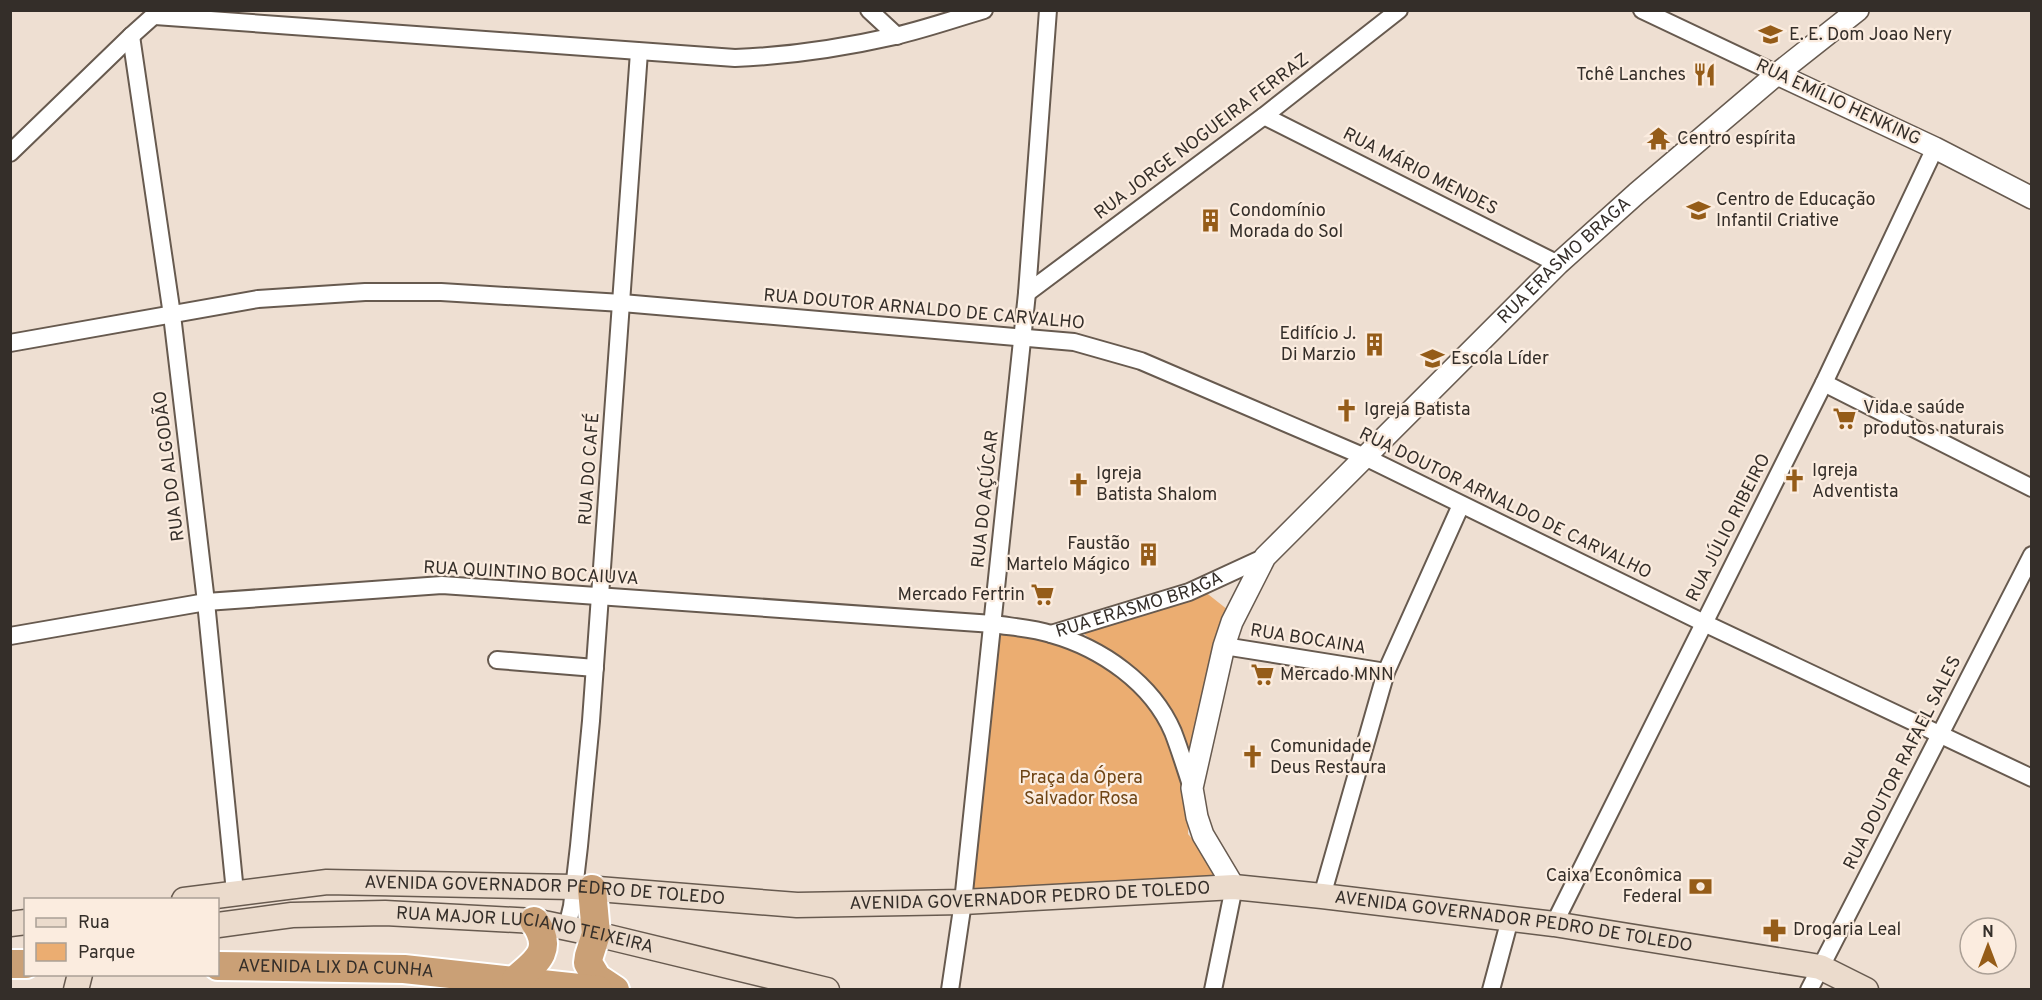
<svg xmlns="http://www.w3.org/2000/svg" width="2042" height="1000" viewBox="0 0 2042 1000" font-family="Overpass,sans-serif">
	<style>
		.green { fill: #ebad71 }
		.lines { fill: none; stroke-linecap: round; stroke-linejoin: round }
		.minor-casing { stroke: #675a4f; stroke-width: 20 }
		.tertiary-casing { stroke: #675a4f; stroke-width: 24 }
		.secondary-casing { stroke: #675a4f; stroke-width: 27 }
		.trunk-casing { stroke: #fff; stroke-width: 32 }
		.minor { stroke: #fff; stroke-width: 16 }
		.tertiary { stroke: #fff; stroke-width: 21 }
		.secondary { stroke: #ebdbcc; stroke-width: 24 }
		.trunk { stroke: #caa076; stroke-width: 28 }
		.labels { text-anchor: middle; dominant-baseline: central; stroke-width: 4.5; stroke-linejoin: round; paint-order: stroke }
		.poi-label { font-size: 18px; fill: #342e29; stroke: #fbecdf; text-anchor: start }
		.street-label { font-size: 18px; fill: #342e29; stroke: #fbecdf }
		.park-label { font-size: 18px; fill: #6e4414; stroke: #fbecdf }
	</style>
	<rect width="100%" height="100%" fill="#eedfd2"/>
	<g class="green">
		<polygon points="1204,591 1228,610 1190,755 1130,670 1083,633"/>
		<polygon points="1027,633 1056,639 1124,675 1155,715 1178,767 1188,791 1188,834 1228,882 972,890 997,635"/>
	</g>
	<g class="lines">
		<defs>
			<g id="minor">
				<polyline points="869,10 897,36"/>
				<polyline points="1642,10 1777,74"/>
				<path d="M155 16 735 58C789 56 842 48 895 36 925 29 954 19 984 10"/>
				<polyline points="131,36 172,315 206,602 235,892"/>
				<polyline points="1264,116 1558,264"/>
				<polyline points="10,153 131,36 160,10"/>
				<polyline points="1027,293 1264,116 1399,10"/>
				<polyline points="10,343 258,299 365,292 441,292 622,303 1074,342 1141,361 1365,457 1704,623 2032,778"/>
				<polyline points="1824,383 2032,488"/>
				<path id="s1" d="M1051 634 1189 592 1265 557"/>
				<path d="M10 636 206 602 442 585 993 624C1012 627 1033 628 1051 634 1101 648 1152 683 1173 732 1180 750 1186 770 1192 788"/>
				<polyline points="1224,646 1386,672"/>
				<polyline points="497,660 595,668"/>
				<polyline points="1322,896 1386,672 1461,505"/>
				<polyline points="1554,924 1824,383 1935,148"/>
				<polyline points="567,927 572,906 579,846 591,721 639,52"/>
				<polyline points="950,990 963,902 1027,293 1048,10"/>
				<polyline points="1213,990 1234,887"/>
				<polyline points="1491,990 1510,919"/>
				<polyline points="1809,990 2032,555"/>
			</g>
			<g id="tertiary">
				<polyline points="1777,74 1935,148 2032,198"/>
				<path id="s2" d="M1234 887 1203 835 1197 817 1192 788 1224 646 1232 622 1265 557 1558 264 1637 193 1777 74 1858 10"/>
			</g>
			<g id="secondary">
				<path id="s3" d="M184 900 327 882 573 887 797 905 963 902 1234 887 1322 896 1554 924 1820 967 1866 990"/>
				<polyline points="10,924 26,922"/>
				<path id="s4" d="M218 925 292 915 385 913 534 921 596 934 827 990"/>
				<polyline points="76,990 80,974"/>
			</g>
			<g id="trunk">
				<polyline points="592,889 596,934 589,956 588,963 597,978 615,990"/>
				<polyline points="10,964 26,964"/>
				<path id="s5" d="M218 966 404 969 598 990"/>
				<path d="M516 979C538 961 554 949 534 921"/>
			</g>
		</defs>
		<use href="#minor" class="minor-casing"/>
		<use href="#tertiary" class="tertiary-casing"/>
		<use href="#secondary" class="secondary-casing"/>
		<use href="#trunk" class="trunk-casing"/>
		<use href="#minor" class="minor"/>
		<use href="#tertiary" class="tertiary"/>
		<use href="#secondary" class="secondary"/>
		<use href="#trunk" class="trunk"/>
	</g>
	<defs>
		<symbol id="school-bare" viewBox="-9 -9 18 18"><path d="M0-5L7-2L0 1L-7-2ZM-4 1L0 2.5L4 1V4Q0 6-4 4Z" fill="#955c18" stroke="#fbecdf" stroke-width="2.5" paint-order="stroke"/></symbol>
		<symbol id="restaurant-bare" viewBox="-9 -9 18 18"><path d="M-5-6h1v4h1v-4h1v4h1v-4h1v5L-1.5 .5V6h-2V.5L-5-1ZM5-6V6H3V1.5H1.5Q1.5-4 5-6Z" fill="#955c18" stroke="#fbecdf" stroke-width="2.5" paint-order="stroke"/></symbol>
		<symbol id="temple-bare" viewBox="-9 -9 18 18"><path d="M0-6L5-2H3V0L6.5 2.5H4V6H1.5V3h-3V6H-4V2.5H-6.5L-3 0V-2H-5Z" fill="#955c18" stroke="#fbecdf" stroke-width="2.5" paint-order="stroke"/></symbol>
		<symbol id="building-bare" viewBox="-9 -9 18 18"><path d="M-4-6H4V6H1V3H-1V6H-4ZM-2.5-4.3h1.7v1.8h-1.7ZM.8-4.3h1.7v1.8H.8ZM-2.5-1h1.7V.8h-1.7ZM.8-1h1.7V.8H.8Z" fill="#955c18" stroke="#fbecdf" stroke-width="2.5" paint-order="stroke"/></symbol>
		<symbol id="university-bare" viewBox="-9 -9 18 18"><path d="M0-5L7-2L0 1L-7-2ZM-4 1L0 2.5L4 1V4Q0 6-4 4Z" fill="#955c18" stroke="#fbecdf" stroke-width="2.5" paint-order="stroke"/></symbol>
		<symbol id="church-bare" viewBox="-9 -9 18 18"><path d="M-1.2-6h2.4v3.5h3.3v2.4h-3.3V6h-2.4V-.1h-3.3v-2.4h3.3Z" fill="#955c18" stroke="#fbecdf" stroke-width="2.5" paint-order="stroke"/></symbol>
		<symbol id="supermarket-bare" viewBox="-9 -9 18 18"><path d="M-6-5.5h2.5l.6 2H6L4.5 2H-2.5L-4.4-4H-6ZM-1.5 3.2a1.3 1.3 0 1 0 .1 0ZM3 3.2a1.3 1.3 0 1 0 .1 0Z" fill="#955c18" stroke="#fbecdf" stroke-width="2.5" paint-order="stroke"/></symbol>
		<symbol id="bank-bare" viewBox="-9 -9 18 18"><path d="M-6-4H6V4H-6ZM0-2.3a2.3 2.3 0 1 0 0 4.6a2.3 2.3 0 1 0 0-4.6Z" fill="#955c18" stroke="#fbecdf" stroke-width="2.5" paint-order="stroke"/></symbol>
		<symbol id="pharmacy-bare" viewBox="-9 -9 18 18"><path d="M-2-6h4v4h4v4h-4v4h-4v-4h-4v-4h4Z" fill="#955c18" stroke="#fbecdf" stroke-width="2.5" paint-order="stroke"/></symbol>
	</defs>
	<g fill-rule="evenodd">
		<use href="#school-bare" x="1754" y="18" width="33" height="33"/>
		<use href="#restaurant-bare" x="1688" y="58" width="33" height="33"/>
		<use href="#temple-bare" x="1642" y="122" width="33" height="33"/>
		<use href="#school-bare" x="1682" y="194" width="33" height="33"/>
		<use href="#building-bare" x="1194" y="204" width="33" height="33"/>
		<use href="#building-bare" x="1358" y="328" width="33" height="33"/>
		<use href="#university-bare" x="1416" y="342" width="33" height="33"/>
		<use href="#church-bare" x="1330" y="394" width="33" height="33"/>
		<use href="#supermarket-bare" x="1828" y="402" width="33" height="33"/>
		<use href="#church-bare" x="1778" y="464" width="33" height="33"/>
		<use href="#church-bare" x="1062" y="468" width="33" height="33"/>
		<use href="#building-bare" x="1132" y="538" width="33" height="33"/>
		<use href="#supermarket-bare" x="1026" y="578" width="33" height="33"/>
		<use href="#supermarket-bare" x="1246" y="658" width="33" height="33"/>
		<use href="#church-bare" x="1236" y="740" width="33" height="33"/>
		<use href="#bank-bare" x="1684" y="870" width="33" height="33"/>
		<use href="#pharmacy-bare" x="1758" y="914" width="33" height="33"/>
	</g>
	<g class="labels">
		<g class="poi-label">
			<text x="1789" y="35">E. E. Dom Joao Nery</text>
			<text x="1686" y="75" text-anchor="end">Tchê Lanches</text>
			<text x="1677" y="139">Centro espírita</text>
			<text x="1716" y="200">Centro de Educação<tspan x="1716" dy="21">Infantil Criative</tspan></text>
			<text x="1229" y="211">Condomínio<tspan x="1229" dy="21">Morada do Sol</tspan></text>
			<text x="1356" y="334" text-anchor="end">Edifício J.<tspan x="1356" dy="21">Di Marzio</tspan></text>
			<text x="1451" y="359">Escola Líder</text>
			<text x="1863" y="408">Vida e saúde<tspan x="1863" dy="21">produtos naturais</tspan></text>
			<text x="1364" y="410">Igreja Batista</text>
			<text x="1812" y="471">Igreja<tspan x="1812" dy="21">Adventista</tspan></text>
			<text x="1096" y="474">Igreja<tspan x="1096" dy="21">Batista Shalom</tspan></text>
			<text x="1130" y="544" text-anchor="end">Faustão<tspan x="1130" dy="21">Martelo Mágico</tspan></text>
			<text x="1025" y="595" text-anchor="end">Mercado Fertrin</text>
			<text x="1280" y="675">Mercado MNN</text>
			<text x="1270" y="747">Comunidade<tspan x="1270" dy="21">Deus Restaura</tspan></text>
			<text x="1682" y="876" text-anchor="end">Caixa Econômica<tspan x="1682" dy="21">Federal</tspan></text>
			<text x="1793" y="930">Drogaria Leal</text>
		</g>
		<g class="street-label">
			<text transform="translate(1838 103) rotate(25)">RUA EMÍLIO HENKING</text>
			<text transform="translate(1202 137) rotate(-37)">RUA JORGE NOGUEIRA FERRAZ</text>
			<text transform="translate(1420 172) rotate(27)">RUA MÁRIO MENDES</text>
			<text stroke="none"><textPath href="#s2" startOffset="774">RUA ERASMO BRAGA</textPath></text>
			<text transform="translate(924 310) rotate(5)">RUA DOUTOR ARNALDO DE CARVALHO</text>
			<text transform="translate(170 466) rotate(-97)">RUA DO ALGODÃO</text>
			<text transform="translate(590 469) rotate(-86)">RUA DO CAFÉ</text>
			<text transform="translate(986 499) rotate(-84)">RUA DO AÇÚCAR</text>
			<text transform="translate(1505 504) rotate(26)">RUA DOUTOR ARNALDO DE CARVALHO</text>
			<text transform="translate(1729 528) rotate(-63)">RUA JÚLIO RIBEIRO</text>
			<text transform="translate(531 574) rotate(3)">RUA QUINTINO BOCAIUVA</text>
			<text stroke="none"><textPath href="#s1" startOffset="93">RUA ERASMO BRAGA</textPath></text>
			<text transform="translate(1308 640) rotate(9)">RUA BOCAINA</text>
			<text transform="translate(1903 763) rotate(-63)">RUA DOUTOR RAFAEL SALES</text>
			<text stroke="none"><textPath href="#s3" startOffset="362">AVENIDA GOVERNADOR PEDRO DE TOLEDO</textPath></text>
			<text stroke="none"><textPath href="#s3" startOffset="848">AVENIDA GOVERNADOR PEDRO DE TOLEDO</textPath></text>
			<text stroke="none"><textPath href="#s3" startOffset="1334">AVENIDA GOVERNADOR PEDRO DE TOLEDO</textPath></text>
			<text stroke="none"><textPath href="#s4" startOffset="309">RUA MAJOR LUCIANO TEIXEIRA</textPath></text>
			<text stroke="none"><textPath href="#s5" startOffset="118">AVENIDA LIX DA CUNHA</textPath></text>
		</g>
		<g class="park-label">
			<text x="1081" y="778">Praça da Ópera<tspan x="1081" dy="21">Salvador Rosa</tspan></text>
		</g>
	</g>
	<rect width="2042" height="1000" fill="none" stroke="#342e29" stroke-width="24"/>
	<rect x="24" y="898" width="195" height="78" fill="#fbecdf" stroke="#aba096" stroke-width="1.5"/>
	<rect x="36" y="918" width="30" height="9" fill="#ebdbcc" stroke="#aba096" stroke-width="1.5"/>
	<text x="78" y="928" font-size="18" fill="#342e29">Rua</text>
	<rect x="36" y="943" width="30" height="18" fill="#ebad71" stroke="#aba096" stroke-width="1.5"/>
	<text x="78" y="958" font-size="18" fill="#342e29">Parque</text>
	<g transform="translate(1988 946)"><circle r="28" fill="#fbecdf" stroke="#aba096" stroke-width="1.5"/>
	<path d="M0-4.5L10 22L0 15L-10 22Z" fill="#955c18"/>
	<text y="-9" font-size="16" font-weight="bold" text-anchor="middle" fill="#342e29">N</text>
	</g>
</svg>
